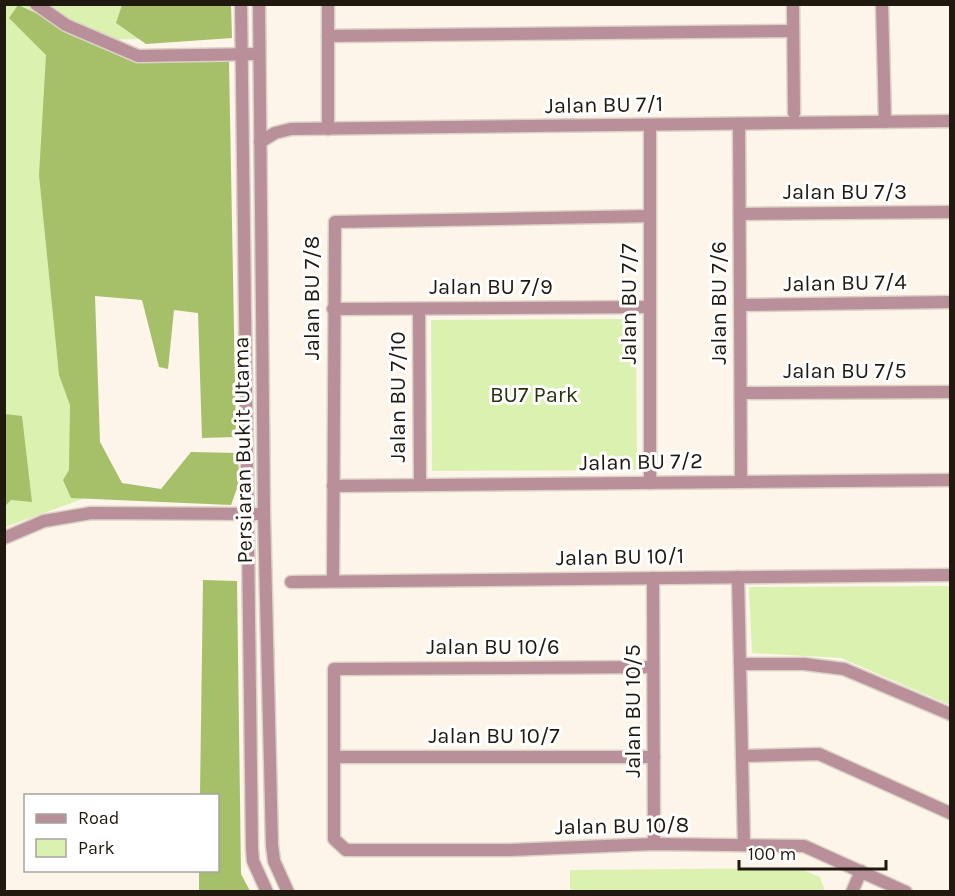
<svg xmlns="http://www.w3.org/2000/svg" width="955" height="896" viewBox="0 0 955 896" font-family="Karla,sans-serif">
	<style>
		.green { fill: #dbf1b0 }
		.forest { fill: #a5c069 }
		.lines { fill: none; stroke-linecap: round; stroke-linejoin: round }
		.minor-casing { stroke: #dad1c7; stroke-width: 15 }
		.minor { stroke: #b98f99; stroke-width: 12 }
		.labels { text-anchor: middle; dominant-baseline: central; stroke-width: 6; stroke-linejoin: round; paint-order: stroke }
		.street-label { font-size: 22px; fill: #201910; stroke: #fff }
		.park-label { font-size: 22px; fill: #28320d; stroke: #fff }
	</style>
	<rect width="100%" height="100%" fill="#fdf4ea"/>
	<g class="green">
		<polygon points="4,5 226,5 226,37 49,41 99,493 5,527"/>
		<polygon points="636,319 637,470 432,471 431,320"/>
		<polygon points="950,586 950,705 841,658 752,653 749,587"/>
		<polygon points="798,868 820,877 825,891 570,891 570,870"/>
	</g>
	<g class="forest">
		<polygon points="18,5 139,60 229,62 236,437 202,438 198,313 174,310 168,369 159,367 142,300 95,296 100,442 122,483 161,489 191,452 237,453 240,480 231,505 71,498 63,480 69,470 70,405 59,375 39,175 46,55 9,18"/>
		<polygon points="122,5 231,5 232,38 146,44 116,23"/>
		<polygon points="5,414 22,416 32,502 11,500 5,506"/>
		<polygon points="203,580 237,581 241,874 250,891 199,891 199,871 218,870 218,796 200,795"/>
	</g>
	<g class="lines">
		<defs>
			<g id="minor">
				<polyline points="36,4 66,25 138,56 259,54"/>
				<polyline points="241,4 252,848 253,861 267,892"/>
				<polyline points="259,4 264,514 272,845 274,861 288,892"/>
				<polyline points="328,4 328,129"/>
				<polyline points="793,4 794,113"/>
				<polyline points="882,4 885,122"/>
				<polyline points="328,36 793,31"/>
				<polyline points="739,124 741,482"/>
				<polyline points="650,125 650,483"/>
				<polyline points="260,142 275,133 291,129 950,121"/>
				<polyline points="740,214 950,212"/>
				<polyline points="740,305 950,302"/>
				<polyline points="333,309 650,307"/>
				<polyline points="419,309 420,485"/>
				<polyline points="741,393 950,392"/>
				<polyline points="333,486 950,480"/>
				<polyline points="4,538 44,521 91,513 264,514"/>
				<polyline points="738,577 744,845"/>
				<polyline points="653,578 654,844"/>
				<polyline points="333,581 335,222 650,216"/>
				<polyline points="291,582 950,575"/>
				<polyline points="740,664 804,664 844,669 950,714"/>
				<polyline points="653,667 334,669 334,839 346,850 510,850 654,844 804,846 906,892"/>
				<polyline points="742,756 819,754 950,813"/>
				<polyline points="334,757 654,757"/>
				<polyline points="852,892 861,871"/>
			</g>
		</defs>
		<use href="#minor" class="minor-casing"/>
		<use href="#minor" class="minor"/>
	</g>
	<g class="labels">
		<g class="street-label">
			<text transform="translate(604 105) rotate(-1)">Jalan BU 7/1</text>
			<text x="845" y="192">Jalan BU 7/3</text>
			<text transform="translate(845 283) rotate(-1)">Jalan BU 7/4</text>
			<text x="491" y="287">Jalan BU 7/9</text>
			<text transform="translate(312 298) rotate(-90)">Jalan BU 7/8</text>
			<text transform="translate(719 303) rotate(-90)">Jalan BU 7/6</text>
			<text transform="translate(629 304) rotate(-90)">Jalan BU 7/7</text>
			<text x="845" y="371">Jalan BU 7/5</text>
			<text transform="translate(398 397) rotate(-90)">Jalan BU 7/10</text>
			<text transform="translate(243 450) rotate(-91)">Persiaran Bukit Utama</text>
			<text transform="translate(641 462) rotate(-1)">Jalan BU 7/2</text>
			<text transform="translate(620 557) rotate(-1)">Jalan BU 10/1</text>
			<text x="493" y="647">Jalan BU 10/6</text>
			<text transform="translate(633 711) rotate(-90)">Jalan BU 10/5</text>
			<text x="494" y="736">Jalan BU 10/7</text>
			<text transform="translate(622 826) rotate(-1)">Jalan BU 10/8</text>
		</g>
		<g class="park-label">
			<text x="534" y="395">BU7 Park</text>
		</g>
	</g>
	<rect width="955" height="896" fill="none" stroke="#201910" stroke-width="12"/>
	<rect x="24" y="794" width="195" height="78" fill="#ffffff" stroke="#a6a39f" stroke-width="1.5"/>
	<rect x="36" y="814" width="30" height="9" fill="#b98f99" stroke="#a6a39f" stroke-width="1.5"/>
	<text x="78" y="824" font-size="18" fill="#201910">Road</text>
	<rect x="36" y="839" width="30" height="18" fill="#dbf1b0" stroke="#a6a39f" stroke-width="1.5"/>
	<text x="78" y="854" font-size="18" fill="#201910">Park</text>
	<path d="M739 860v9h147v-9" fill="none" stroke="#201910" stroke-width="3"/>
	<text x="748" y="860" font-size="18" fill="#201910" stroke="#ffffff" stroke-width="4.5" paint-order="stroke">100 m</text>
</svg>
